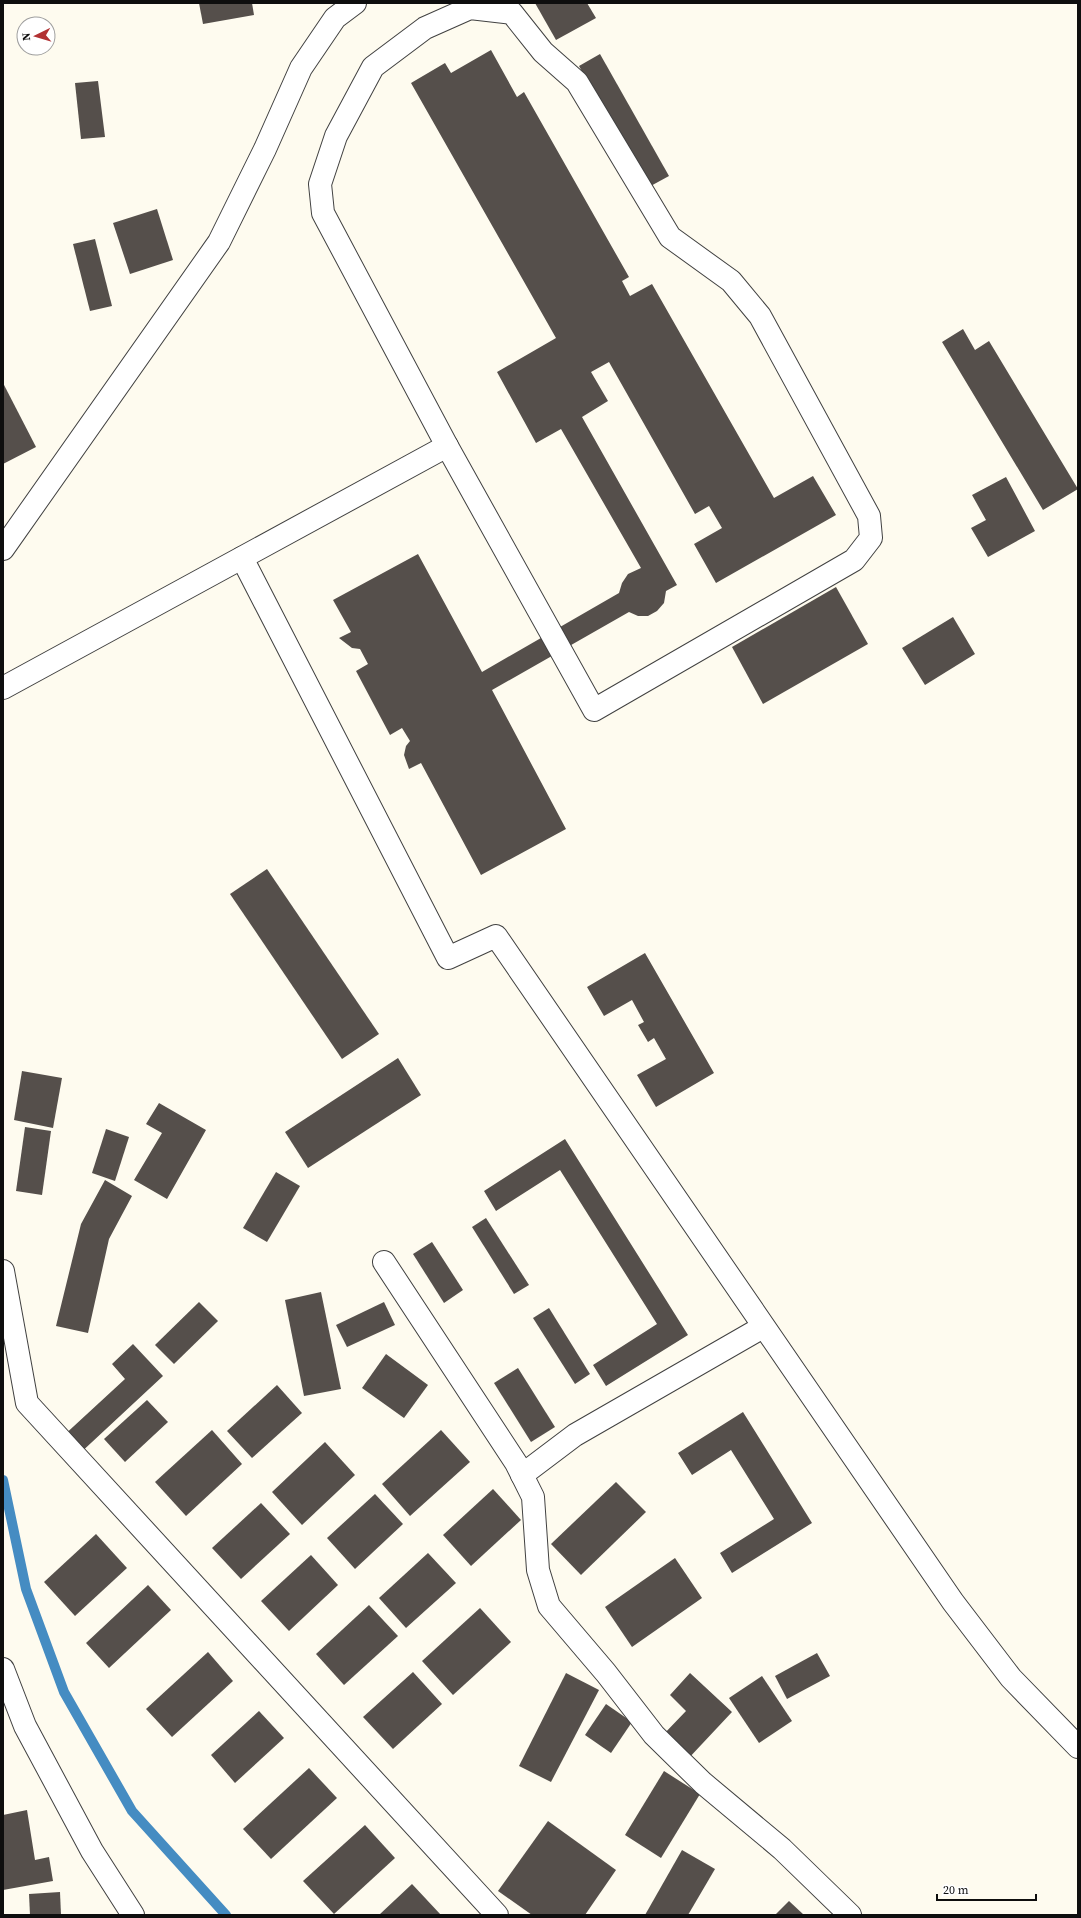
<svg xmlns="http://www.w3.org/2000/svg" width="1081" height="1918" viewBox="0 0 1081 1918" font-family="'Source Serif 4',serif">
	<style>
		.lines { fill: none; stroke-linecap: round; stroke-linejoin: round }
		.stream { stroke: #458cc2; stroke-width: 10 }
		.building { fill: #554f4b }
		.minor-casing { stroke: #414141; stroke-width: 24 }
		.minor { stroke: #fff; stroke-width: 22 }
	</style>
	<rect width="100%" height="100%" fill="#fefbef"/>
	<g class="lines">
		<polyline class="stream" points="3,1480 26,1589 64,1692 132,1811 226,1915"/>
	</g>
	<g class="building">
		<polygon points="199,3 252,3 254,15 203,24"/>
		<polygon points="535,3 587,3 596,18 556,40"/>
		<polygon points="491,50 517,97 524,92 629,277 622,281 630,296 652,284 774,498 813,476 836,515 716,583 694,544 722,528 709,506 695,514 609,362 591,372 608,401 582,417 677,585 666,591 664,603 657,611 648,616 638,616 629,612 492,690 566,829 481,875 421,763 409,769 404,755 406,746 410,741 402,728 390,735 356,671 368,664 360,649 352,648 339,638 351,632 333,600 418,554 482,672 619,593 622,583 628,574 641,568 561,429 536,443 497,372 556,338 411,83 445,63 451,73"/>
		<polygon points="600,54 669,176 647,188 579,66"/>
		<polygon points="98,81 105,137 81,139 75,83"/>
		<polygon points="157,209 173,260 130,274 113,223"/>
		<polygon points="95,239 112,306 90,311 73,244"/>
		<polygon points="963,329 975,350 989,341 1078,489 1043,510 942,342"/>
		<polygon points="3,383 36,447 3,464"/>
		<polygon points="1006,477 1035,531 988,557 971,528 986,520 972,495"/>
		<polygon points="836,587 868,644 763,704 732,647"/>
		<polygon points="953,617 975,654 925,685 902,648"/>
		<polygon points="267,869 379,1034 342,1059 230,894"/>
		<polygon points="645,953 714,1073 656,1107 637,1075 666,1059 654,1038 648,1042 638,1025 644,1022 632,1000 604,1016 587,987"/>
		<polygon points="398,1058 421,1095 308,1168 285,1132"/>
		<polygon points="22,1071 62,1078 53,1128 14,1120"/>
		<polygon points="159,1103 206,1130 167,1199 134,1180 162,1133 146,1124"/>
		<polygon points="25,1127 51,1131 42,1195 16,1191"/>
		<polygon points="106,1129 129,1137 115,1181 92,1173"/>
		<polygon points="565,1139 688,1335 606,1386 593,1365 657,1324 560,1170 496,1211 484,1191"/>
		<polygon points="276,1172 300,1186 267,1242 243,1228"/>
		<polygon points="105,1180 132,1196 109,1239 88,1333 56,1326 81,1224"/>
		<polygon points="486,1218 529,1285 514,1294 472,1227"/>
		<polygon points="432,1242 463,1290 444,1303 413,1254"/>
		<polygon points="321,1292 341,1389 304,1396 285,1300"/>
		<polygon points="199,1302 218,1321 174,1364 155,1345"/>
		<polygon points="384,1302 395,1325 347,1347 336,1325"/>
		<polygon points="549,1308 590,1374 575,1384 533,1318"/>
		<polygon points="133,1344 163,1376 77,1456 61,1438 125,1379 112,1364"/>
		<polygon points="386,1354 428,1385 404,1418 362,1388"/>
		<polygon points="518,1368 555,1427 531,1442 494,1383"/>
		<polygon points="277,1385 302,1413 252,1458 227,1431"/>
		<polygon points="147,1400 168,1422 125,1462 104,1439"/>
		<polygon points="743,1412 812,1523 732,1573 720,1553 774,1519 731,1450 692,1475 678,1453"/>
		<polygon points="212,1430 242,1464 186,1516 155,1482"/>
		<polygon points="441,1430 470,1462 410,1516 382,1484"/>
		<polygon points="325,1442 355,1475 302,1525 272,1492"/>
		<polygon points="616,1482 646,1512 581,1575 551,1544"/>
		<polygon points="493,1489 521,1520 471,1566 443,1535"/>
		<polygon points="375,1494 403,1524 355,1569 327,1538"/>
		<polygon points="261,1503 290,1534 241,1579 212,1548"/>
		<polygon points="96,1534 127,1568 75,1616 44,1582"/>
		<polygon points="428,1553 456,1583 406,1628 379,1598"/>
		<polygon points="311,1555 338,1585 289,1631 261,1601"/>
		<polygon points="675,1558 702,1598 632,1647 605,1607"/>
		<polygon points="148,1585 171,1610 109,1668 86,1643"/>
		<polygon points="369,1605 398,1636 344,1685 316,1654"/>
		<polygon points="480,1608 511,1642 453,1695 422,1661"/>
		<polygon points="208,1652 233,1681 172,1737 146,1709"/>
		<polygon points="817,1653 830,1676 787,1699 775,1676"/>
		<polygon points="413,1672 442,1704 393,1749 363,1717"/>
		<polygon points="566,1673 599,1690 551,1782 519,1766"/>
		<polygon points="690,1673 732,1712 687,1760 662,1736 686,1711 670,1695"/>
		<polygon points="762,1676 792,1721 759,1743 729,1698"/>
		<polygon points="606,1704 632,1722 611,1753 585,1735"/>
		<polygon points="259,1711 284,1738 235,1783 211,1755"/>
		<polygon points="309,1768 337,1798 271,1859 243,1829"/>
		<polygon points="664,1771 700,1794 661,1858 625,1835"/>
		<polygon points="27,1810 35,1860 49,1857 53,1881 3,1890 3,1815"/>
		<polygon points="548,1821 616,1870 585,1915 532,1915 498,1891"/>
		<polygon points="365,1825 395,1858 334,1914 303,1881"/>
		<polygon points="682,1850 715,1869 688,1915 645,1915"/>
		<polygon points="412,1884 441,1915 379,1915"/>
		<polygon points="60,1892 61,1915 30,1915 29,1894"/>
		<polygon points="789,1901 804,1915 775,1915"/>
	</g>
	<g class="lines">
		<defs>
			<g id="minor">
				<polygon points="470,8 512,13 543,52 577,82 670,237 731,281 760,316 869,516 871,538 854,560 594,710 447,446 323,213 320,184 336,136 373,67 425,28"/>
				<polyline points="3,549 219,242 265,149 301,68 335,18 355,3"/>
				<polyline points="242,558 448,958 496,936 953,1602 1011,1678 1078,1747"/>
				<polyline points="3,688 447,446"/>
				<polyline points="384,1262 516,1463 533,1497 538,1570 549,1606 606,1673 654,1735 703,1783 782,1849 850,1915"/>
				<polyline points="3,1271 27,1403 497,1915"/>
				<polyline points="522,1475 575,1435 763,1327"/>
				<polyline points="3,1669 25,1726 92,1851 133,1915"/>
			</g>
		</defs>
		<use href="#minor" class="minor-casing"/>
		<use href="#minor" class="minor"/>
	</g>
	<rect width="1081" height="1918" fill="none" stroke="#0e0e0e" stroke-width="8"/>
	<g transform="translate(36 36) rotate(265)"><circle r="19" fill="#ffffff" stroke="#9f9f9f"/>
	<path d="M0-3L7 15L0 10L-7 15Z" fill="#b23133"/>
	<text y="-6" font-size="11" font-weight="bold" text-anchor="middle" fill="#0e0e0e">N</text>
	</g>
	<path d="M937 1894v6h99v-6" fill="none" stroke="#0e0e0e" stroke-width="2"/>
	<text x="943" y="1894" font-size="12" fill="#0e0e0e" stroke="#ffffff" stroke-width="3" paint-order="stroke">20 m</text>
</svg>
